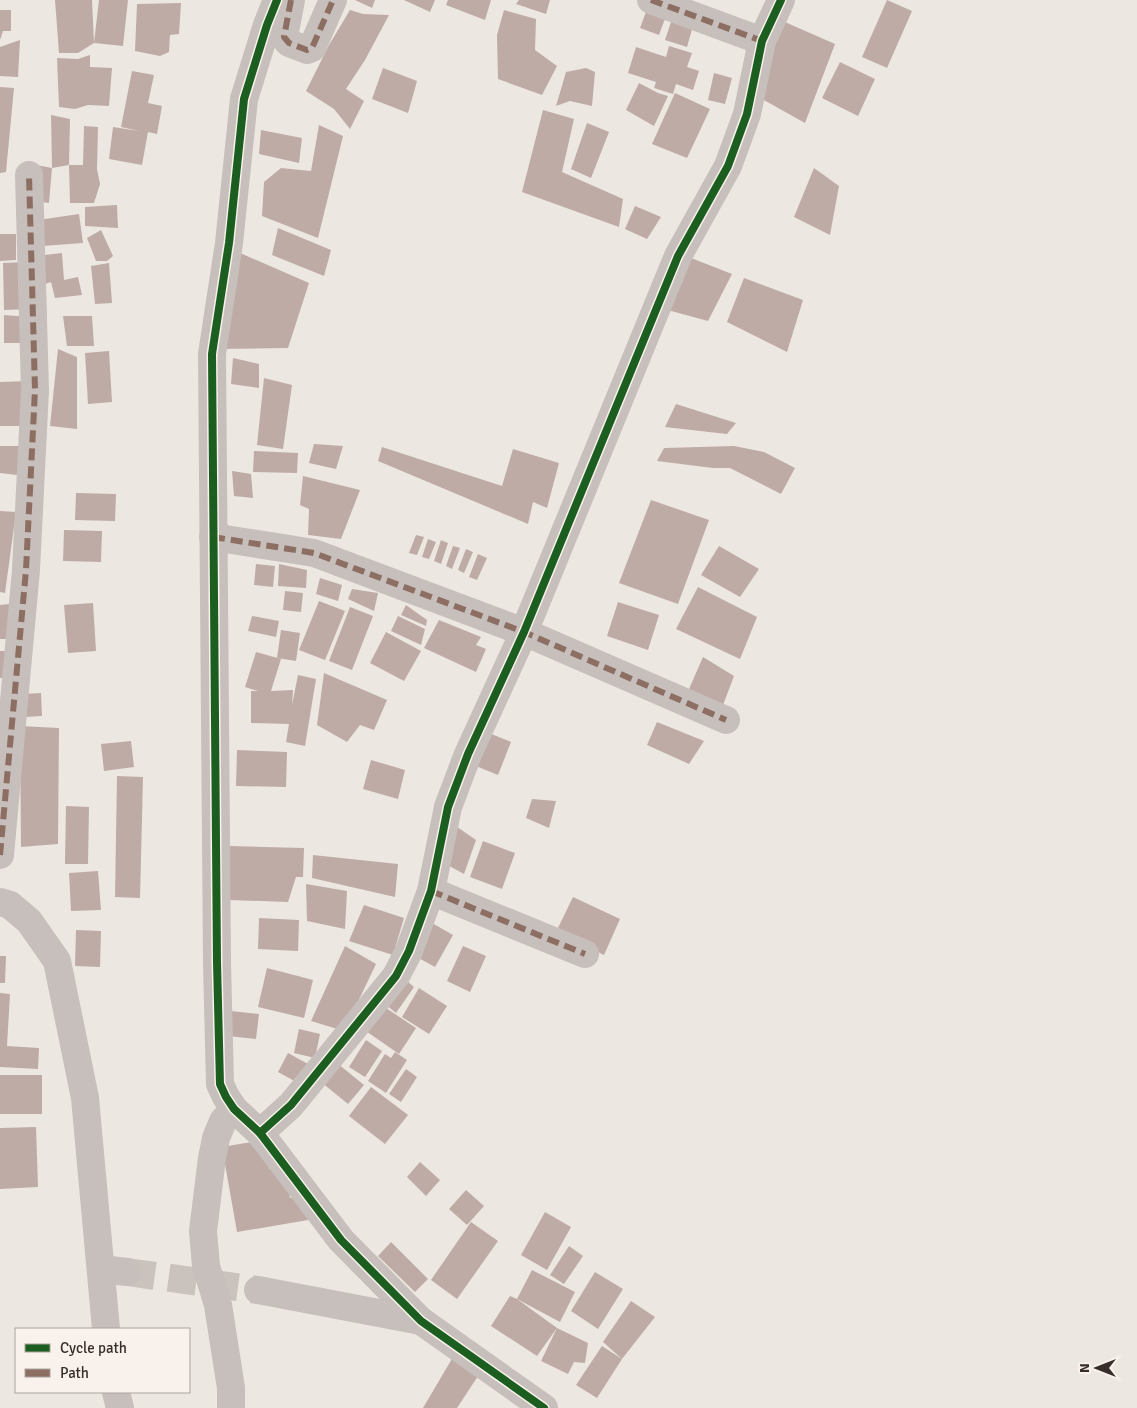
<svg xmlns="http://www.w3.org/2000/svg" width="1137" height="1408" viewBox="0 0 1137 1408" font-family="Signika,sans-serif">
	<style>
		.building { fill: #bfaba5 }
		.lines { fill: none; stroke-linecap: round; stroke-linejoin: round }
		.street-tunnel { stroke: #c9c2bd; stroke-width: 28; stroke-dasharray: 28 14; stroke-linecap: butt }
		.street { stroke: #c6bfbb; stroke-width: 28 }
		.quiet { stroke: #8d6e63; stroke-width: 6; stroke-dasharray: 12 6; stroke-linecap: butt }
		.cycleway-casing { stroke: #f9f1eb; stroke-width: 11 }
		.cycleway { stroke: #1b5e20; stroke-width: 8 }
	</style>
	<rect width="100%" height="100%" fill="#ede7e2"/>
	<g class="building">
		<polygon points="55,0 92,0 94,43 78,53 59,53"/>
		<polygon points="99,0 128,0 123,46 94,43"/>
		<polygon points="355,0 375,0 372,8"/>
		<polygon points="404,0 435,0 430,12"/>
		<polygon points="448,0 491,0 485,20 446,5"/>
		<polygon points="519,0 550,0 546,14 516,4"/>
		<polygon points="887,0 912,11 887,68 862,57"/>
		<polygon points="181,3 179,34 170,35 169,52 160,56 135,51 137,4"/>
		<polygon points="647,9 666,16 659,35 640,28"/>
		<polygon points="0,10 11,10 11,31 3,31 0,40"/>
		<polygon points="350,10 363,14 389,15 365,60 346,89 364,101 350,129 334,109 306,91 329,45"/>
		<polygon points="504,10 536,19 535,50 557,66 542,95 498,79 497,35"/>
		<polygon points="672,19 693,26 687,47 665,40"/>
		<polygon points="778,19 835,44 805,123 753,94"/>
		<polygon points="20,40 18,77 0,76 0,47"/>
		<polygon points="669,46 692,53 687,67 699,71 693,90 676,84 673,94 654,88 656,82 628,73 636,47 666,57"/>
		<polygon points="90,55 90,67 112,68 109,106 88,105 75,109 59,107 57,58 78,59"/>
		<polygon points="840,62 875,79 858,116 822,98"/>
		<polygon points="383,68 417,81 408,113 372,99"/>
		<polygon points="586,68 595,72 592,106 570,101 556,106 566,72"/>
		<polygon points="132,71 154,75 148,103 162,106 157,134 148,132 142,165 109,159 113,127 139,131 121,127"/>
		<polygon points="714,73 732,78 725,104 708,100"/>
		<polygon points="639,83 658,93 668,96 654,126 626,110"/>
		<polygon points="0,87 14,88 6,172 0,173"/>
		<polygon points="675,93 710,109 687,158 652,144"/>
		<polygon points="543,110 574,119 562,172 623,199 619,227 522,192"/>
		<polygon points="51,115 70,119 69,165 52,168"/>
		<polygon points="587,123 609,132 591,178 571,169"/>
		<polygon points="319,125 343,136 318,238 262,216 264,182 281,168 311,171"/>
		<polygon points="84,126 98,127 97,169 100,184 94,203 70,203 69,165 83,165"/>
		<polygon points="261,130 302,138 299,163 259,154"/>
		<polygon points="31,164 52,168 49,203 34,201"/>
		<polygon points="814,168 839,186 830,235 794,217"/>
		<polygon points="117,205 118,228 85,226 85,207"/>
		<polygon points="635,206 661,217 647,239 625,229"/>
		<polygon points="79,214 83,243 42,246 38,220"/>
		<polygon points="278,228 331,250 324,276 272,255"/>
		<polygon points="101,230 113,256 107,261 96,261 87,238"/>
		<polygon points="0,234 16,234 16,260 0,261"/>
		<polygon points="231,249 309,283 288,348 216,349"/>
		<polygon points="62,253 64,280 78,277 82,295 55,298 51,282 45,284 44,255"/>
		<polygon points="686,256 732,274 708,321 664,309"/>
		<polygon points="26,262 29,309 4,310 3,263"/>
		<polygon points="109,263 112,303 95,304 91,266"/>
		<polygon points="744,278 803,300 787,352 727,322"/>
		<polygon points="4,315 29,317 29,343 4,343"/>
		<polygon points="63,316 92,316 94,346 67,346"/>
		<polygon points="58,349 77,357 77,429 50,426"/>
		<polygon points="109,351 112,402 88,404 85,353"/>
		<polygon points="233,358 259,364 259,388 231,384"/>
		<polygon points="264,378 292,385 283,449 257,445"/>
		<polygon points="31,381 32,426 0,426 0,382"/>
		<polygon points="676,404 736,423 727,434 665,427"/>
		<polygon points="314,444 343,446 336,469 309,463"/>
		<polygon points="0,446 22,446 17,475 0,473"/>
		<polygon points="734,446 764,452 795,468 781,494 730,468 713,468 657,461 664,448"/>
		<polygon points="382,447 502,486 513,449 559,463 547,508 533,502 528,524 378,461"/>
		<polygon points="254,451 298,453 297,473 253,472"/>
		<polygon points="232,471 251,474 253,498 234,496"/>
		<polygon points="303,476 360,490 341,539 308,535 309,509 300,505"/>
		<polygon points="76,493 116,494 115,521 75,520"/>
		<polygon points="651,500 709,520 678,604 619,583"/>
		<polygon points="0,511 16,512 5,593 0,592"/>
		<polygon points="64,530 102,531 101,562 63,561"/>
		<polygon points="416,535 424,537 417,555 409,553"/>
		<polygon points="428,539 436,542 429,559 422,557"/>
		<polygon points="441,540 448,543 441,564 434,561"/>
		<polygon points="453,546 460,548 452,569 446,566"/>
		<polygon points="719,546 759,569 740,597 701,575"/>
		<polygon points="466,549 473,552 464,573 458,570"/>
		<polygon points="478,554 487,558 477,580 469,577"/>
		<polygon points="256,564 275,566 273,587 254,585"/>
		<polygon points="279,564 307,570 306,588 278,586"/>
		<polygon points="320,578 342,585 338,601 316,594"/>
		<polygon points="698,587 757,617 740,659 676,629"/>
		<polygon points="352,589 378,593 374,611 348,599"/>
		<polygon points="285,591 303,593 301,612 283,610"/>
		<polygon points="319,601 345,611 325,660 299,650"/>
		<polygon points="618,602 659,615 648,650 607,636"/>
		<polygon points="93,603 96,651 68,653 64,605"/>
		<polygon points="9,604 11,639 0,639 0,605"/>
		<polygon points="406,605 427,620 426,626 401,615"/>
		<polygon points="350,607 373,616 352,670 329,661"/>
		<polygon points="252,616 279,621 276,637 248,631"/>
		<polygon points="398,616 425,629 421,645 391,631"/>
		<polygon points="439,620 481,637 476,645 486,649 476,672 424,648"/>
		<polygon points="281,630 300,633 296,661 277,658"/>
		<polygon points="386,632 421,651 404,681 370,663"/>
		<polygon points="0,651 8,651 9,678 0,678"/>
		<polygon points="256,652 281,659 271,691 293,690 292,705 298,675 316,679 305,746 286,742 289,724 251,723 251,691 258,691 245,687"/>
		<polygon points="703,657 734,676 723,705 689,689"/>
		<polygon points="324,673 387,700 374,730 360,725 347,742 317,725"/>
		<polygon points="41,693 42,716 25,717 23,694"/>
		<polygon points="657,722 704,741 689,764 647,745"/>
		<polygon points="20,726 59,728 58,844 21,847"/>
		<polygon points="479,729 511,742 498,775 466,762"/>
		<polygon points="131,741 134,767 104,771 101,744"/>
		<polygon points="237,750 287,752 286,787 236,786"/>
		<polygon points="371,760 405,770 398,799 363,789"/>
		<polygon points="117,776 143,777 140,898 115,897"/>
		<polygon points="532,799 556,801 549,828 526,818"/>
		<polygon points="66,806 89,807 88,864 65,864"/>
		<polygon points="450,822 476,840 464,874 442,862"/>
		<polygon points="483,841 515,853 502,889 470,877"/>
		<polygon points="230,846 304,848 303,877 296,877 288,902 228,900"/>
		<polygon points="313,855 398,864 395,897 312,878"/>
		<polygon points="98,871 101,910 71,911 69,873"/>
		<polygon points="306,884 347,891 345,929 307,921"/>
		<polygon points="573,897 620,919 604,955 556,932"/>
		<polygon points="364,905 404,918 393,955 349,941"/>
		<polygon points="259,918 299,920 298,951 258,949"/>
		<polygon points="432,923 453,935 435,967 415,956"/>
		<polygon points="76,930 101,931 100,967 75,966"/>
		<polygon points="345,946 376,964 344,1031 311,1021"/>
		<polygon points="463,946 486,956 470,992 447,981"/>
		<polygon points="0,956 6,956 5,983 0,983"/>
		<polygon points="267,968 313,980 304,1018 258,1007"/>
		<polygon points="401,976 414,987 396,1013 380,1000"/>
		<polygon points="419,988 447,1006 429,1034 402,1017"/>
		<polygon points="0,993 10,994 7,1046 39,1048 38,1069 0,1067"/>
		<polygon points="380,1004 416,1028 399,1054 363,1029"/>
		<polygon points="231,1011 259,1014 256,1039 228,1036"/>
		<polygon points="299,1029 320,1034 315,1058 294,1053"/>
		<polygon points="366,1040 382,1051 365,1077 349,1067"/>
		<polygon points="395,1052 407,1060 386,1093 368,1081 385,1054 391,1058"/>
		<polygon points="288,1053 308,1064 298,1083 278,1072"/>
		<polygon points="337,1063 364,1085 348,1104 321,1082"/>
		<polygon points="406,1069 417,1077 401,1102 389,1094"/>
		<rect x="0" y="1075" width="42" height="39"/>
		<polygon points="371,1087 408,1115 385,1144 349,1116"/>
		<polygon points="36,1127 38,1187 0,1189 0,1128"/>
		<polygon points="264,1140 269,1169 285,1166 290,1198 303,1195 314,1219 237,1232 222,1147"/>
		<polygon points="420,1162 440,1180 426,1196 407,1177"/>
		<polygon points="466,1190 484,1206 467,1225 449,1209"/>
		<polygon points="545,1212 571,1227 547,1270 521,1255"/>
		<polygon points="471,1222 498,1241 457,1299 431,1280"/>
		<polygon points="391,1242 428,1279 415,1292 378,1256"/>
		<polygon points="569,1246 583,1256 564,1284 550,1275"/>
		<polygon points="532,1270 575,1292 560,1322 517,1299"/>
		<polygon points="595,1272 623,1289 598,1329 571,1311"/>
		<polygon points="510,1296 517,1299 557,1328 588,1343 585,1363 574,1362 568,1374 541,1361 557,1328 537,1356 491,1326"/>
		<polygon points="631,1301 655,1317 622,1359 603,1342"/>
		<polygon points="602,1346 622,1359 597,1398 576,1385"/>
		<polygon points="453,1357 478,1376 457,1408 423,1408"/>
	</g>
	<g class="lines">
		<polyline class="street-tunnel" points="127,1272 258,1290"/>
		<g class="street">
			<polyline points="277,0 267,25 244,99 229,243 212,354 217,962 220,1084 226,1097 234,1109 260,1133 341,1240 421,1321 544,1408"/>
			<polyline points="291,0 284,37 289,43 307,50 312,48 333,0"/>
			<polyline points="651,0 762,41"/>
			<polyline points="213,537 314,553 524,632 726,720"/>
			<polyline points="0,855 26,570 35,390 29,175"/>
			<polyline points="431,891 585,954"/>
			<polyline points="0,902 10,905 29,921 57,961 85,1098 106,1329"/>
			<polyline points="260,1133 291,1105 396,976 409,951 431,891 448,807 468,754 524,632 678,256 728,166 747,114 762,41 781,0"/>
			<polyline points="101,1269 127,1272"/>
			<polyline points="258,1290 421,1321"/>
			<polyline points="116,1392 120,1408"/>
			<polyline points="231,1408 231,1388 218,1305 206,1266 203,1231 212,1158 216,1138 223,1121 234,1109"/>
		</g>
		<g class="quiet">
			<polyline points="291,0 284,37 289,43 307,50 312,48 333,0"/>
			<polyline points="651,0 762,41"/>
			<polyline points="213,537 314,553 524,632 726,720"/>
			<polyline points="0,855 26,570 35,390 29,175"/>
			<polyline points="431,891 585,954"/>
		</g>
		<defs>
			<g id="cycleway">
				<polyline points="277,0 267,25 244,99 229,243 212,354 217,962 220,1084 226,1097 234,1109 260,1133 341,1240 421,1321 544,1408"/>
				<polyline points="260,1133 291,1105 396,976 409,951 431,891 448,807 468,754 524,632 678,256 728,166 747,114 762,41 781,0"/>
			</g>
		</defs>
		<use href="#cycleway" class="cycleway-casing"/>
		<use href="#cycleway" class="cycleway"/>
	</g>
	<rect x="15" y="1328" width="175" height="65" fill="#f9f1eb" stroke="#aba39e"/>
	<rect x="25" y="1344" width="25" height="8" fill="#1b5e20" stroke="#aba39e"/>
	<text x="60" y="1353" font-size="15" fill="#372d2a">Cycle path</text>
	<rect x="25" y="1369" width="25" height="8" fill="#8d6e63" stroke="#aba39e"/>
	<text x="60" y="1378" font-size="15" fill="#372d2a">Path</text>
	<g transform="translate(1097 1368) rotate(270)" stroke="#f9f1eb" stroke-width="4" paint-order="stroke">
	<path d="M0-4L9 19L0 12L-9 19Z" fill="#372d2a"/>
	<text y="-8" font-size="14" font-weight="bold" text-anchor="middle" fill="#372d2a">N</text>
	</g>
</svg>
